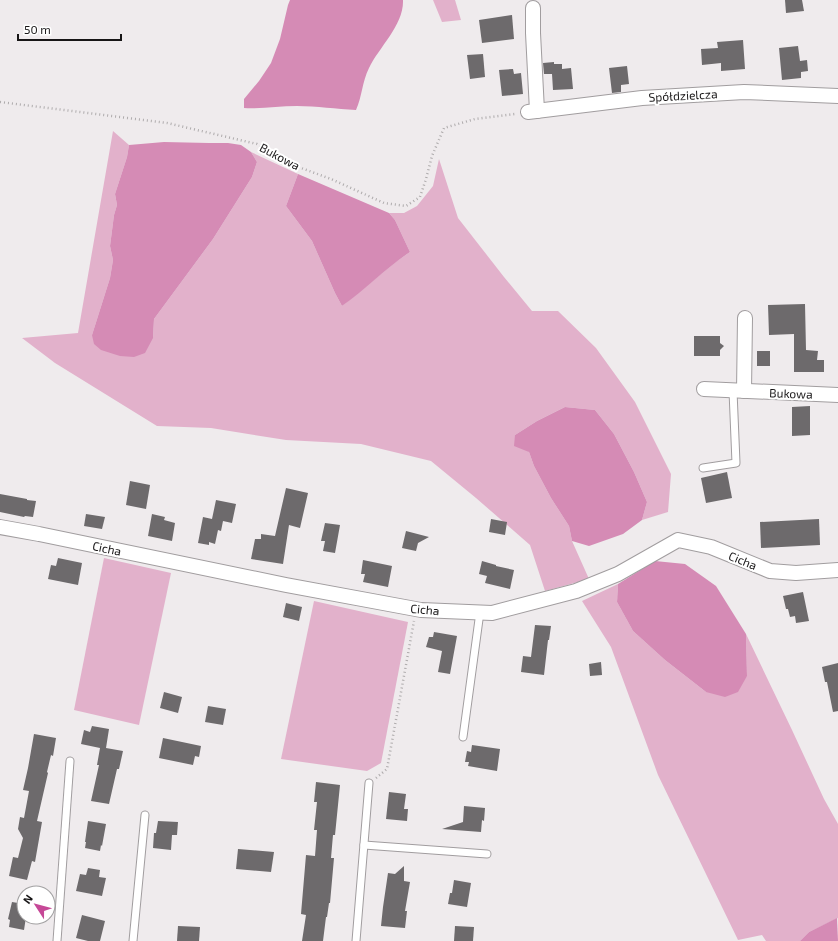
<svg xmlns="http://www.w3.org/2000/svg" width="838" height="941" viewBox="0 0 838 941" font-family="'Exo 2',sans-serif">
	<style>
		.green { fill: #e2b1cb }
		.water { fill: #d58bb5 }
		.building { fill: #6d6a6c }
		.lines { fill: none; stroke-linecap: round; stroke-linejoin: round }
		.lane-casing { stroke: #a19d9f; stroke-width: 9 }
		.street-casing { stroke: #a19d9f; stroke-width: 16 }
		.path { stroke: #aeabac; stroke-width: 2.5; stroke-dasharray: 1 3; stroke-linecap: butt }
		.lane { stroke: #fff; stroke-width: 7 }
		.street { stroke: #fff; stroke-width: 14 }
		.labels { text-anchor: middle; dominant-baseline: central; stroke-width: 4; stroke-linejoin: round; paint-order: stroke }
		.street-label { font-size: 12px; fill: #171516; stroke: #fff }
	</style>
	<rect width="100%" height="100%" fill="#efebed"/>
	<g class="green">
		<polygon points="433,0 455,0 461,20 442,22"/>
		<polygon points="113,131 129,145 127,157 115,194 117,205 114,215 110,246 113,260 110,278 92,335 153,338 154,319 213,239 252,177 257,162 251,152 298,174 286,206 312,241 335,293 342,306 397,261 410,252 395,220 389,213 404,213 417,206 433,186 439,159 458,218 504,277 532,311 558,311 596,348 635,402 671,474 668,512 642,520 647,502 634,472 614,434 595,410 565,407 537,421 515,435 529,452 534,466 551,498 569,526 572,541 589,579 545,591 530,545 476,498 431,461 361,444 286,440 211,428 157,426 55,363 22,338 78,333"/>
		<polygon points="104,558 171,573 139,725 74,710"/>
		<polygon points="618,584 617,602 633,631 665,660 706,692 747,676 746,634 792,730 824,799 838,824 838,918 809,932 800,941 766,941 762,935 738,940 658,775 611,647 582,601"/>
		<polygon points="314,601 408,622 381,763 367,771 281,759"/>
	</g>
	<g class="water">
		<path d="M290 0H403C404 25 379 47 369 68 362 82 362 97 356 110 336 109 317 106 297 106 279 106 262 109 244 108V99L259 81 271 63 280 39 288 5Z"/>
		<polygon points="164,142 209,143 228,143 241,145 251,152 257,162 252,177 213,239 154,319 153,338 145,353 134,357 120,356 101,350 94,344 92,335 110,278 113,260 110,246 114,215 117,205 115,194 127,157 129,145"/>
		<path d="M298 174 389 213 395 220 410 252C386 268 366 289 342 306L335 293 312 241 286 206Z"/>
		<polygon points="565,407 595,410 614,434 634,472 647,502 642,520 623,534 589,546 572,541 569,526 551,498 534,466 529,452 514,446 515,435 537,421"/>
		<polygon points="655,561 685,564 716,586 746,634 747,676 738,692 725,697 706,692 665,660 633,631 617,602 618,584"/>
		<polygon points="837,918 838,941 800,941 809,932"/>
	</g>
	<g class="building">
		<polygon points="785,0 802,0 804,11 786,13"/>
		<polygon points="512,15 514,39 482,43 479,20"/>
		<polygon points="743,40 745,69 721,71 721,63 702,65 701,49 718,48 717,42"/>
		<polygon points="798,46 800,61 807,60 808,71 801,72 801,78 782,80 779,48"/>
		<polygon points="483,54 485,77 470,79 467,55"/>
		<polygon points="554,62 554,64 562,64 562,69 571,68 573,89 553,90 552,74 544,74 543,63"/>
		<polygon points="627,66 629,84 621,85 621,92 612,93 609,68"/>
		<polygon points="513,69 514,74 521,73 523,94 502,96 499,70"/>
		<polygon points="805,304 806,350 818,351 817,360 824,360 824,372 794,372 794,334 769,335 768,305"/>
		<polygon points="694,336 720,336 720,343 724,346 720,350 720,356 694,356"/>
		<rect x="757" y="351" width="13" height="15"/>
		<polygon points="810,406 810,435 792,436 792,407"/>
		<polygon points="727,472 732,498 706,503 701,478"/>
		<polygon points="130,481 150,485 146,509 126,505"/>
		<polygon points="286,488 308,493 300,528 289,525 283,564 251,559 255,539 261,539 261,534 275,536"/>
		<polygon points="0,494 27,499 27,500 36,501 33,517 25,516 24,517 0,512"/>
		<polygon points="216,500 236,504 232,523 223,521 221,531 218,530 215,544 209,542 209,545 198,543 203,517 212,519"/>
		<polygon points="86,514 105,517 102,529 84,526"/>
		<polygon points="152,514 165,517 164,520 175,523 172,541 148,536"/>
		<polygon points="491,519 507,522 505,535 489,532"/>
		<polygon points="819,519 820,545 761,548 760,522"/>
		<polygon points="325,523 340,525 335,553 323,551 325,541 321,541"/>
		<polygon points="406,531 429,537 418,543 416,551 402,548"/>
		<polygon points="58,558 82,563 78,585 48,579 51,565 56,566"/>
		<polygon points="363,560 392,566 388,587 363,582 365,574 361,574"/>
		<polygon points="482,561 496,565 496,566 514,570 510,589 485,583 487,576 479,574"/>
		<polygon points="803,592 809,621 796,623 795,616 790,617 788,609 786,609 783,596"/>
		<polygon points="286,603 302,607 299,621 283,617"/>
		<polygon points="535,625 551,626 549,640 548,640 544,675 521,672 523,656 531,657"/>
		<polygon points="434,632 457,636 450,674 438,672 442,651 426,647 429,637 433,637"/>
		<polygon points="601,662 602,675 590,676 589,664"/>
		<polygon points="838,663 838,711 833,712 827,682 825,682 822,667"/>
		<polygon points="164,692 182,697 178,713 160,708"/>
		<polygon points="208,706 226,709 223,725 205,722"/>
		<polygon points="92,726 109,729 106,748 123,751 119,769 117,769 109,804 91,801 99,765 97,765 100,748 81,744 84,730 90,732"/>
		<polygon points="34,734 56,738 53,756 51,755 47,772 48,773 37,821 42,822 35,862 32,861 27,880 9,876 13,857 18,858 23,838 18,829 20,817 24,818 29,791 23,790 28,768"/>
		<polygon points="163,738 201,746 199,757 195,756 193,765 159,758"/>
		<polygon points="472,745 500,749 497,771 468,766 469,762 465,762 467,751 471,752"/>
		<polygon points="316,782 340,785 335,835 333,835 331,858 334,858 330,903 329,903 327,917 326,917 323,941 302,941 306,915 301,914 306,855 315,856 317,830 314,830 317,802 314,802"/>
		<polygon points="389,792 406,794 404,809 408,809 407,821 386,819"/>
		<polygon points="464,806 485,808 484,821 482,820 481,832 442,829 463,822"/>
		<polygon points="88,821 106,824 102,846 101,845 100,851 85,848 86,842 85,842"/>
		<polygon points="158,821 178,822 177,835 172,835 171,850 153,848 154,833 156,833"/>
		<polygon points="238,849 274,852 271,872 236,869"/>
		<polygon points="404,866 404,881 410,882 405,911 407,911 405,928 381,926 383,907 388,873 395,874"/>
		<polygon points="88,868 100,870 99,877 106,878 102,896 76,891 80,874 86,875"/>
		<polygon points="454,880 471,883 467,907 448,904 450,893 452,893"/>
		<polygon points="12,902 24,904 24,917 26,917 24,930 9,927 10,920 8,919"/>
		<polygon points="82,915 105,921 100,941 88,941 76,938"/>
		<polygon points="178,926 200,927 199,941 177,941"/>
		<polygon points="455,926 474,927 473,941 454,941"/>
	</g>
	<g class="lines">
		<defs>
			<g id="lane">
				<polyline points="703,468 736,463 733,391"/>
				<polyline points="463,737 480,612"/>
				<polyline points="364,845 487,854"/>
				<polyline points="57,941 70,761"/>
				<polyline points="133,941 145,815"/>
				<polyline points="356,941 369,783"/>
			</g>
			<g id="street">
				<polyline points="533,8 533,33 537,111"/>
				<polyline points="528,112 642,98 744,92 838,96"/>
				<polyline points="704,389 838,395"/>
				<polyline points="744,391 745,318"/>
				<polyline points="0,527 39,534 286,585 421,610 492,613 576,591 618,574 678,540 711,547 770,571 796,573 838,570"/>
			</g>
		</defs>
		<use href="#lane" class="lane-casing"/>
		<use href="#street" class="street-casing"/>
		<g class="path">
			<polyline points="0,102 167,123 257,144 293,165 331,179 384,203 406,206 420,197 426,179 432,156 444,128 475,119 515,114"/>
			<polyline points="376,778 387,769 414,621"/>
		</g>
		<use href="#lane" class="lane"/>
		<use href="#street" class="street"/>
	</g>
	<g class="labels">
		<g class="street-label">
			<text transform="translate(683 95) rotate(-3)">Spółdzielcza</text>
			<text transform="translate(280 156) rotate(28)">Bukowa</text>
			<text transform="translate(791 393) rotate(2)">Bukowa</text>
			<text transform="translate(107 548) rotate(12)">Cicha</text>
			<text transform="translate(743 560) rotate(22)">Cicha</text>
			<text transform="translate(425 609) rotate(5)">Cicha</text>
		</g>
	</g>
	<g transform="translate(36 905) rotate(306)"><circle r="19" fill="#ffffff" stroke="#a2a1a2"/>
	<path d="M0-3L7 15L0 10L-7 15Z" fill="#c64897"/>
	<text y="-6" font-size="11" font-weight="bold" text-anchor="middle" fill="#171516">N</text>
	</g>
	<path d="M18 34v6h103v-6" fill="none" stroke="#171516" stroke-width="2"/>
	<text x="24" y="34" font-size="12" fill="#171516" stroke="#ffffff" stroke-width="3" paint-order="stroke">50 m</text>
</svg>
